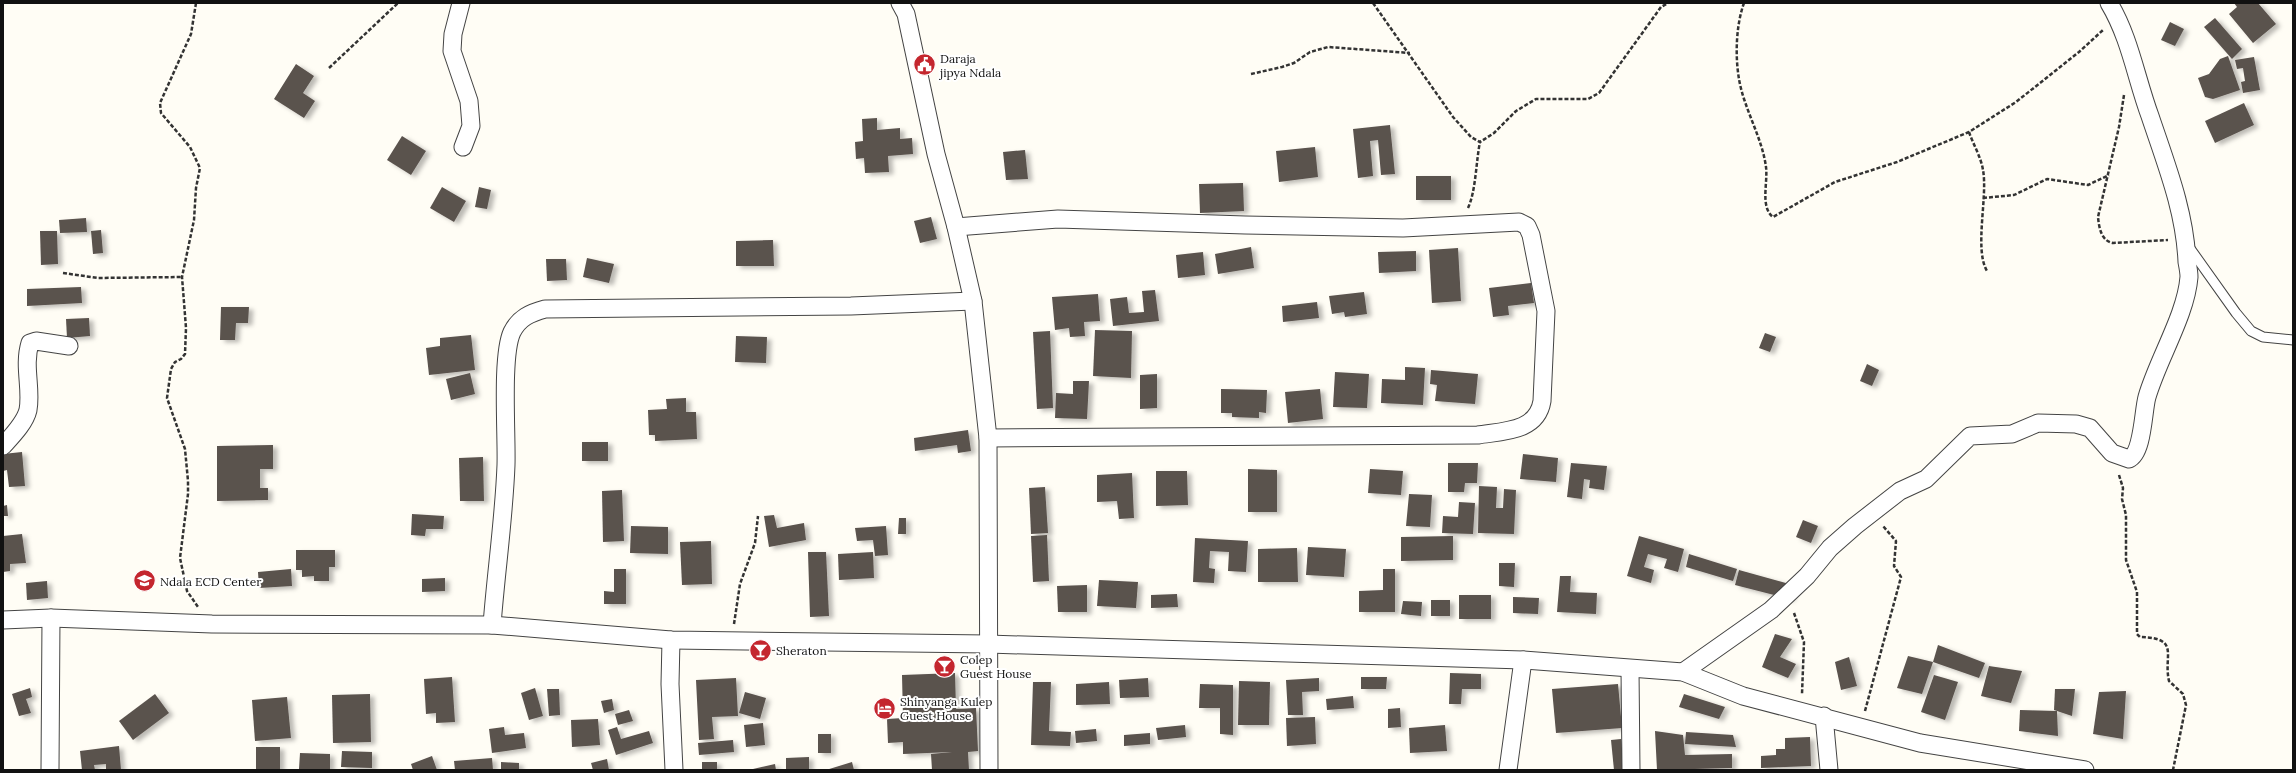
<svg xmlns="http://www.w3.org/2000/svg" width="2296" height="773" viewBox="0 0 2296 773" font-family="Lora,serif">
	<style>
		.building { fill: #5a524d; filter: url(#shadow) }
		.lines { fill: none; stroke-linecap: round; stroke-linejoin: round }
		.lane-casing { stroke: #444; stroke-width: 11 }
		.street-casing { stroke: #444; stroke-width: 19 }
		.path { stroke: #333; stroke-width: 2.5; stroke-dasharray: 4 2; stroke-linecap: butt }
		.lane { stroke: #fff; stroke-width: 9 }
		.street { stroke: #fff; stroke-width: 17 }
		.labels { text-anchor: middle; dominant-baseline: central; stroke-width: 4; stroke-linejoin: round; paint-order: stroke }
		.poi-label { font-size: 12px; fill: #111; stroke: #fff; text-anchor: start }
	</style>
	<defs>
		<filter id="shadow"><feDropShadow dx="4.5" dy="2.5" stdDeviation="2" flood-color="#0004"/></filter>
	</defs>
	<rect width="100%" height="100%" fill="#fffdf5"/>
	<g class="building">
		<polygon points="2234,3 2258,3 2276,24 2253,43 2229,14 2237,7"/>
		<polygon points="2215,18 2242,49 2232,59 2204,27"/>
		<polygon points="2170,22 2184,29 2175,46 2161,40"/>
		<polygon points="2228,56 2240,90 2213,99 2205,97 2198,78 2209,74 2220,59"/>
		<polygon points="2254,57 2260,90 2243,93 2241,82 2245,81 2243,68 2237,69 2235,60"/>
		<polygon points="296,64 314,76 303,93 315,101 304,118 274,99"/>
		<polygon points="2244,103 2254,125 2215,143 2205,121"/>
		<polygon points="877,118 877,130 900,128 900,139 912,138 913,154 888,156 889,172 865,173 864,158 856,159 855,142 863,141 862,119"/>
		<polygon points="1390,125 1395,174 1381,175 1378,140 1370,141 1373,176 1358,178 1353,129"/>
		<polygon points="402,136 426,151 411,175 387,160"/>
		<polygon points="1315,147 1318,177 1279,182 1276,151"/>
		<polygon points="1025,150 1028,179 1006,180 1003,152"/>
		<rect x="1416" y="176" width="35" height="24"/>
		<polygon points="1243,183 1244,211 1200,213 1199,184"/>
		<polygon points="442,187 466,201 454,222 430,208"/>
		<polygon points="479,187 491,190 487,209 475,207"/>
		<polygon points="931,217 937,239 920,243 914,221"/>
		<polygon points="86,218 87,232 60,233 59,220"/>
		<polygon points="101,230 103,253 93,254 91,231"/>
		<polygon points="40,231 57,231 58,264 41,265"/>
		<polygon points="773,240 774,266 736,266 736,241"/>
		<polygon points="1251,247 1254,268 1218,274 1215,254"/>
		<polygon points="1458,248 1461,301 1432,303 1429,250"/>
		<polygon points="1416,251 1416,271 1379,273 1378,252"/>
		<polygon points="1203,252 1205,275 1178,278 1176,255"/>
		<polygon points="587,258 614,264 609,283 583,277"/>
		<polygon points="546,259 566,259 567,280 547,281"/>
		<polygon points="1531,283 1534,303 1508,306 1509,315 1493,317 1489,288"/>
		<polygon points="81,287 82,303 27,306 27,289"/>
		<polygon points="1155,290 1159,321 1113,326 1110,299 1127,297 1129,313 1144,312 1142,291"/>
		<polygon points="1364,292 1367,314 1345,317 1344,312 1332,314 1329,296"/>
		<polygon points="1098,294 1100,321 1084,322 1085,336 1070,337 1069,328 1055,330 1052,297"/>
		<polygon points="1317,302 1319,318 1283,322 1282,306"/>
		<polygon points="221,307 249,307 248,323 236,323 235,340 220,340"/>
		<polygon points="89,318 90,336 67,338 66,319"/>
		<polygon points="1095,330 1132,331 1131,378 1093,376"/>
		<polygon points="1050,331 1053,408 1037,409 1033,332"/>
		<polygon points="1765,333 1776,337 1770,352 1759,348"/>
		<polygon points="471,335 475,370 429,375 426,348 440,346 440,338"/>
		<polygon points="736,336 767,337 766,363 735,362"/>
		<polygon points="1867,364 1879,370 1872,386 1860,381"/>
		<polygon points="1405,367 1425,368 1423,405 1381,403 1382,379 1405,380"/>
		<polygon points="1431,370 1478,374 1475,404 1435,401 1437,385 1430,384"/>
		<polygon points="1335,372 1369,374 1367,408 1333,407"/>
		<polygon points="470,373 475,394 451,400 446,379"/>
		<polygon points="1157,374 1157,408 1140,409 1140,375"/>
		<polygon points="1073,381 1089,381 1087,419 1055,418 1056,393 1073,394"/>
		<polygon points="1221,389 1267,390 1266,413 1259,412 1259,418 1232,417 1232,413 1221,413"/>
		<polygon points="1320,389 1323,419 1288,423 1285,392"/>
		<polygon points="686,398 686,412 696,412 697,439 655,441 655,435 649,435 648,410 667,409 666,399"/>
		<polygon points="968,430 971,451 958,453 957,445 915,451 914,438"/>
		<rect x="582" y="442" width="26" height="19"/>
		<polygon points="273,445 273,469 260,469 260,488 268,488 268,500 217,501 217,446"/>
		<polygon points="22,452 25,486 9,487 7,470 3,471 3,454"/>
		<polygon points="1523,454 1558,458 1556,482 1520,479"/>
		<polygon points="483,457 484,501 460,501 459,458"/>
		<polygon points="1448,463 1478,463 1477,483 1465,483 1464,492 1448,492"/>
		<polygon points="1571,463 1607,466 1604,490 1589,488 1590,480 1584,479 1582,499 1567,497"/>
		<polygon points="1248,469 1277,470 1277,512 1248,512"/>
		<polygon points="1370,469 1403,471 1401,495 1368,493"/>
		<polygon points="1156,471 1187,471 1188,505 1156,506"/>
		<polygon points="1132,473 1134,518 1119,519 1117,501 1097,502 1097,475"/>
		<polygon points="1479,486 1497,487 1496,508 1503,508 1504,489 1516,490 1514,534 1478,533"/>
		<polygon points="1045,487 1048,533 1031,534 1029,488"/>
		<polygon points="622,490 624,541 603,542 602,491"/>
		<polygon points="1409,494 1432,495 1430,527 1406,526"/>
		<polygon points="1459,502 1475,503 1473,534 1442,533 1443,516 1458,517"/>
		<polygon points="7,505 8,516 3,516 3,506"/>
		<polygon points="412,514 444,516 443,529 426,529 425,536 411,535"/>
		<polygon points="774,515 777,528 804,523 806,540 769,547 764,516"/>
		<polygon points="899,518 906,518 906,534 898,534"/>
		<polygon points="1803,520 1818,526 1811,543 1796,537"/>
		<polygon points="631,526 668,527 668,554 630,553"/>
		<polygon points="886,526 888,555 875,556 873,540 857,541 855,528"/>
		<polygon points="22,534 26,563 10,564 10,571 3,572 3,536"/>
		<polygon points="1047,535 1049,581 1033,582 1031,536"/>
		<polygon points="1453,536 1453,560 1401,561 1401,537"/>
		<polygon points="1639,536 1684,549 1678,572 1664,568 1667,559 1648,554 1644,567 1654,570 1651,583 1627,576"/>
		<polygon points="1195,538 1248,541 1246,572 1228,571 1229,552 1210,551 1209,568 1215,569 1214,583 1193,582"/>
		<polygon points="711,541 712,584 682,585 680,542"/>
		<polygon points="1308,547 1346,549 1344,577 1306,575"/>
		<polygon points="1297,548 1298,582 1258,582 1258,549"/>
		<polygon points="296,550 335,550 335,567 329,567 329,581 314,581 314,576 302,577 302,570 296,570"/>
		<polygon points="808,552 826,552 829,616 810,617"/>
		<polygon points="873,552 874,578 839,580 838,554"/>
		<polygon points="1689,554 1737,569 1733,581 1686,567"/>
		<polygon points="1499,563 1515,563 1514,587 1499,586"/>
		<polygon points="291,569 292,586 259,588 258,572"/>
		<polygon points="614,569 626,569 626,604 604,604 604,591 614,592"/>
		<polygon points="1383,569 1395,569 1395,612 1359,612 1359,591 1383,590"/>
		<polygon points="1739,570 1793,585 1790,599 1735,585"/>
		<polygon points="1560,576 1571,576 1570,592 1597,593 1596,614 1557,612"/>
		<polygon points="445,578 445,591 422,592 422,579"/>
		<polygon points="1099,580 1138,582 1136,608 1097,606"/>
		<polygon points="47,581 48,598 27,600 26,583"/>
		<polygon points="1087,585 1087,612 1058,612 1057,586"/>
		<polygon points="1177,594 1178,607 1151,608 1151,595"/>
		<rect x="1459" y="595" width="32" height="24"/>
		<polygon points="1513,597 1539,598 1538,614 1513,613"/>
		<rect x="1431" y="600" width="19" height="16"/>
		<polygon points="1403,601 1422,602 1421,616 1401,614"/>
		<polygon points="1775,634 1792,639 1780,657 1796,664 1788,678 1762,667"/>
		<polygon points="1938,645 1985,663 1979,678 1933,662"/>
		<polygon points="1908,656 1933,662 1922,694 1897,688"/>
		<polygon points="1849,657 1857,686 1841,690 1835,662"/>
		<polygon points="1989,666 2022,671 2011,703 1981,696"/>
		<polygon points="955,673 956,709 976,708 978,751 968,752 969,770 932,770 931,754 952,752 903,754 903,742 888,743 887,719 903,718 902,675"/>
		<polygon points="1450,673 1481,674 1481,689 1462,689 1461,704 1449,704"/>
		<polygon points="1934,675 1958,682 1945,720 1921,712"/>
		<polygon points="452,677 455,722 436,723 436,713 426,714 424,679"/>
		<polygon points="1361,677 1387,677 1386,689 1361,689"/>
		<polygon points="736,678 738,716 712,717 714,739 699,740 696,680"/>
		<polygon points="1148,678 1149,697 1120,698 1119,680"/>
		<polygon points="1319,678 1319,691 1302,692 1303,715 1288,715 1286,680"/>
		<polygon points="1239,681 1270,682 1269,725 1238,725"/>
		<polygon points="1033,682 1051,682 1049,731 1071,732 1070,746 1031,745"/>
		<polygon points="1109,682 1110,704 1076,705 1076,684"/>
		<polygon points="1200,684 1233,685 1233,735 1220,734 1220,708 1199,708"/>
		<polygon points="1618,684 1622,728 1556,733 1552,689"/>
		<polygon points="30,688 32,697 26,699 31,713 19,716 12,694"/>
		<polygon points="535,688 543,716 529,720 521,693"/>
		<polygon points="547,689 559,689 560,715 549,716"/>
		<polygon points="2055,689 2075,689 2072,716 2054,710"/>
		<polygon points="2126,691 2123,739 2093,734 2099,692"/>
		<polygon points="745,692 766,698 760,719 739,713"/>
		<polygon points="155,694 169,713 133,740 119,721"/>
		<polygon points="370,694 371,742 333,743 332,695"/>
		<polygon points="1684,694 1725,707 1719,719 1679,707"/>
		<polygon points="1353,696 1354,708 1327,710 1326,699"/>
		<polygon points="287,697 291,738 255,741 252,700"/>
		<polygon points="612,699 614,710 604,713 601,701"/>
		<polygon points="1400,708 1401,727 1388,728 1388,709"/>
		<polygon points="629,710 633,721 618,725 615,714"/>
		<polygon points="2020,710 2057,711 2058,736 2019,731"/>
		<polygon points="1315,717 1316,744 1287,746 1286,718"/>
		<polygon points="598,719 600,745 572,747 571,720"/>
		<polygon points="763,723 765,745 746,747 744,725"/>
		<polygon points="1185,725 1186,737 1158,740 1156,728"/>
		<polygon points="1445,725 1447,751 1410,753 1409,728"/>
		<polygon points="504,727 505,735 524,733 526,748 492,753 489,729"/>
		<polygon points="617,727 621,739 649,731 653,743 616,755 608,730"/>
		<polygon points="1096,729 1097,741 1076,743 1075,731"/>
		<polygon points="1655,731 1683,735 1685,755 1732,754 1732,768 1657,770"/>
		<polygon points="1686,732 1733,735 1736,747 1685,744"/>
		<polygon points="1150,733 1150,744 1124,746 1124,735"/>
		<rect x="818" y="734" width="13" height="19"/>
		<polygon points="1810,737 1811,766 1761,768 1761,756 1776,755 1776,749 1785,749 1785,738"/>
		<polygon points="1621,739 1624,770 1614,770 1611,740"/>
		<polygon points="733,740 734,752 699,755 698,743"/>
		<polygon points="119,746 121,770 106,770 106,764 94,765 95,770 82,770 80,751"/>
		<rect x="256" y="747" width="24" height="23"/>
		<polygon points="342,751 372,752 372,768 341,767"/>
		<polygon points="300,753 330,754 330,770 299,769"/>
		<polygon points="432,756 437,770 413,770 411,764"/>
		<polygon points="809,757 809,770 786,770 786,758"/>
		<polygon points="492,758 493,770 455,770 454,761"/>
		<polygon points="607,759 609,770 593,770 591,763"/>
		<polygon points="501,762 519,763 519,770 501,770"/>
		<rect x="702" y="762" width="15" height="8"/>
		<polygon points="852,762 854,770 826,770"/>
		<polygon points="775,764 776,770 753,770 753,769"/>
	</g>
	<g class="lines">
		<defs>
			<polyline id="lane" points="2189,247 2236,313 2251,331 2263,337 2293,340"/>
			<g id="street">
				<polyline points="461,3 453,34 452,51 469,101 471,126 463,147"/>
				<polyline points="900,3 906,14 936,154 956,227 973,301 988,438 989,770"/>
				<path d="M956 227 1058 219 1245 225 1403 228 1519 222 1527 226 1531 235 1546 311 1542 401C1537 432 1503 431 1478 435L988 438"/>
				<path d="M3 446C12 436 25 423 28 410 32 389 23 366 30 343L36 341 69 346"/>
				<polyline points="3,620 51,618 212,624 492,625 671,640 988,644 1523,660 1683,672 1743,696 1920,743 2085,770"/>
				<path d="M492 625C496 572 504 518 506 465 507 435 501 356 512 332 519 318 530 313 545 309L851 306 973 301"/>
				<polyline points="671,640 670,684 674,770"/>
				<polyline points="1630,669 1631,770"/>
				<path d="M1683 672 1771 610 1807 576 1830 548 1855 526 1900 491 1926 479 1970 436 2012 434 2038 423 2076 424 2090 428 2112 453 2129 459C2143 453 2143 411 2147 397 2158 359 2186 315 2189 277 2189 272 2188 267 2187 262 2185 211 2166 164 2150 116 2136 78 2130 38 2109 3"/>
				<polyline points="1824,716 1829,770"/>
				<polyline points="50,770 51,618"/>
				<polyline points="1508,770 1523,660"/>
			</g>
		</defs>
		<use href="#lane" class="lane-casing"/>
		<use href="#street" class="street-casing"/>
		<g class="path">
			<polyline points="196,3 191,34 160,103 161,113 190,147 200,168 196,188 194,220 182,277 186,328 185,354 181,359 175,362 171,369 167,398 185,449 188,481 188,494 180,558 187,591 198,607"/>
			<polyline points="1373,3 1453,117 1471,137 1480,142 1494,133 1516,111 1536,99 1588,99 1599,93 1661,7 1668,3"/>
			<path d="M1744 3C1736 25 1735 56 1739 79 1744 109 1762 137 1766 167 1768 183 1760 207 1773 217L1835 182 1897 162 1969 132 2016 102 2079 52 2103 30"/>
			<polyline points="329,68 398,3"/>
			<polyline points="1251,74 1282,67 1294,63 1310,52 1328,47 1410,53"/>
			<path d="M2124 95 2119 127 2098 217C2099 227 2101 241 2113 243L2168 240"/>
			<path d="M1969 132C1973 144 1981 157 1983 170 1988 197 1974 249 1987 271"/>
			<polyline points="1983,198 2014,195 2047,179 2088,185 2109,175"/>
			<path d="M1468 208C1476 191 1476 161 1480 142"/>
			<polyline points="63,273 98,278 182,277"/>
			<path d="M2119 475 2123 488 2122 499 2126 515V560L2137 592V634L2140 637C2181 638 2163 655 2169 681L2183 694 2186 705 2173 770"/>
			<polyline points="1794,613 1804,642 1802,694"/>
			<polyline points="734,624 740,584 755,543 758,516"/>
			<polyline points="1865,711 1901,577 1894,566 1896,541 1883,526"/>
		</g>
		<use href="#lane" class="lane"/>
		<use href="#street" class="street"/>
	</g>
	<defs>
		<symbol id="civic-disc" viewBox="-11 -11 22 22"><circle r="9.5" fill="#c4262e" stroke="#fff"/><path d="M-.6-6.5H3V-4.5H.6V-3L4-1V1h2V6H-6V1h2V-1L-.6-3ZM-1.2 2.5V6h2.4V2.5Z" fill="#fff"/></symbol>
		<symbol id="school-disc" viewBox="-11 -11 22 22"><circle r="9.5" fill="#c4262e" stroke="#fff"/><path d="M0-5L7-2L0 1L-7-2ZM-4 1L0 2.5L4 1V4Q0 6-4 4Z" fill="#fff"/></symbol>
		<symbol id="bar-disc" viewBox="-11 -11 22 22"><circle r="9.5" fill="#c4262e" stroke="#fff"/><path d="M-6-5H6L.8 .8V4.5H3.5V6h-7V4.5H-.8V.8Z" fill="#fff"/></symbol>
		<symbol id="hotel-disc" viewBox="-11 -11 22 22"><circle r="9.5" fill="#c4262e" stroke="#fff"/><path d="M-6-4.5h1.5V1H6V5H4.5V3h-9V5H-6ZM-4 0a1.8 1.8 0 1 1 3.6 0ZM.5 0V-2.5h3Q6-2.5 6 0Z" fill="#fff"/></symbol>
	</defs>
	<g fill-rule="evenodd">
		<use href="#civic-disc" x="912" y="52" width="25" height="25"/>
		<use href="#school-disc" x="132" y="568" width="25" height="25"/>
		<use href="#bar-disc" x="748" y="638" width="25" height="25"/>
		<use href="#bar-disc" x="932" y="654" width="25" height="25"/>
		<use href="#hotel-disc" x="872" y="696" width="25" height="25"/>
	</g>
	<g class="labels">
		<g class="poi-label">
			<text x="940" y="58">Daraja<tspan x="940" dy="14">jipya Ndala</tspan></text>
			<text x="160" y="581">Ndala ECD Center</text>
			<text x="776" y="650">Sheraton</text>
			<text x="960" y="659">Colep<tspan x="960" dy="14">Guest House</tspan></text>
			<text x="900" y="701">Shinyanga Kulep<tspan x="900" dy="14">Guest House</tspan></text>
		</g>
	</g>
	<rect width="2296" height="773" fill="none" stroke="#111111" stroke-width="8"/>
</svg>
